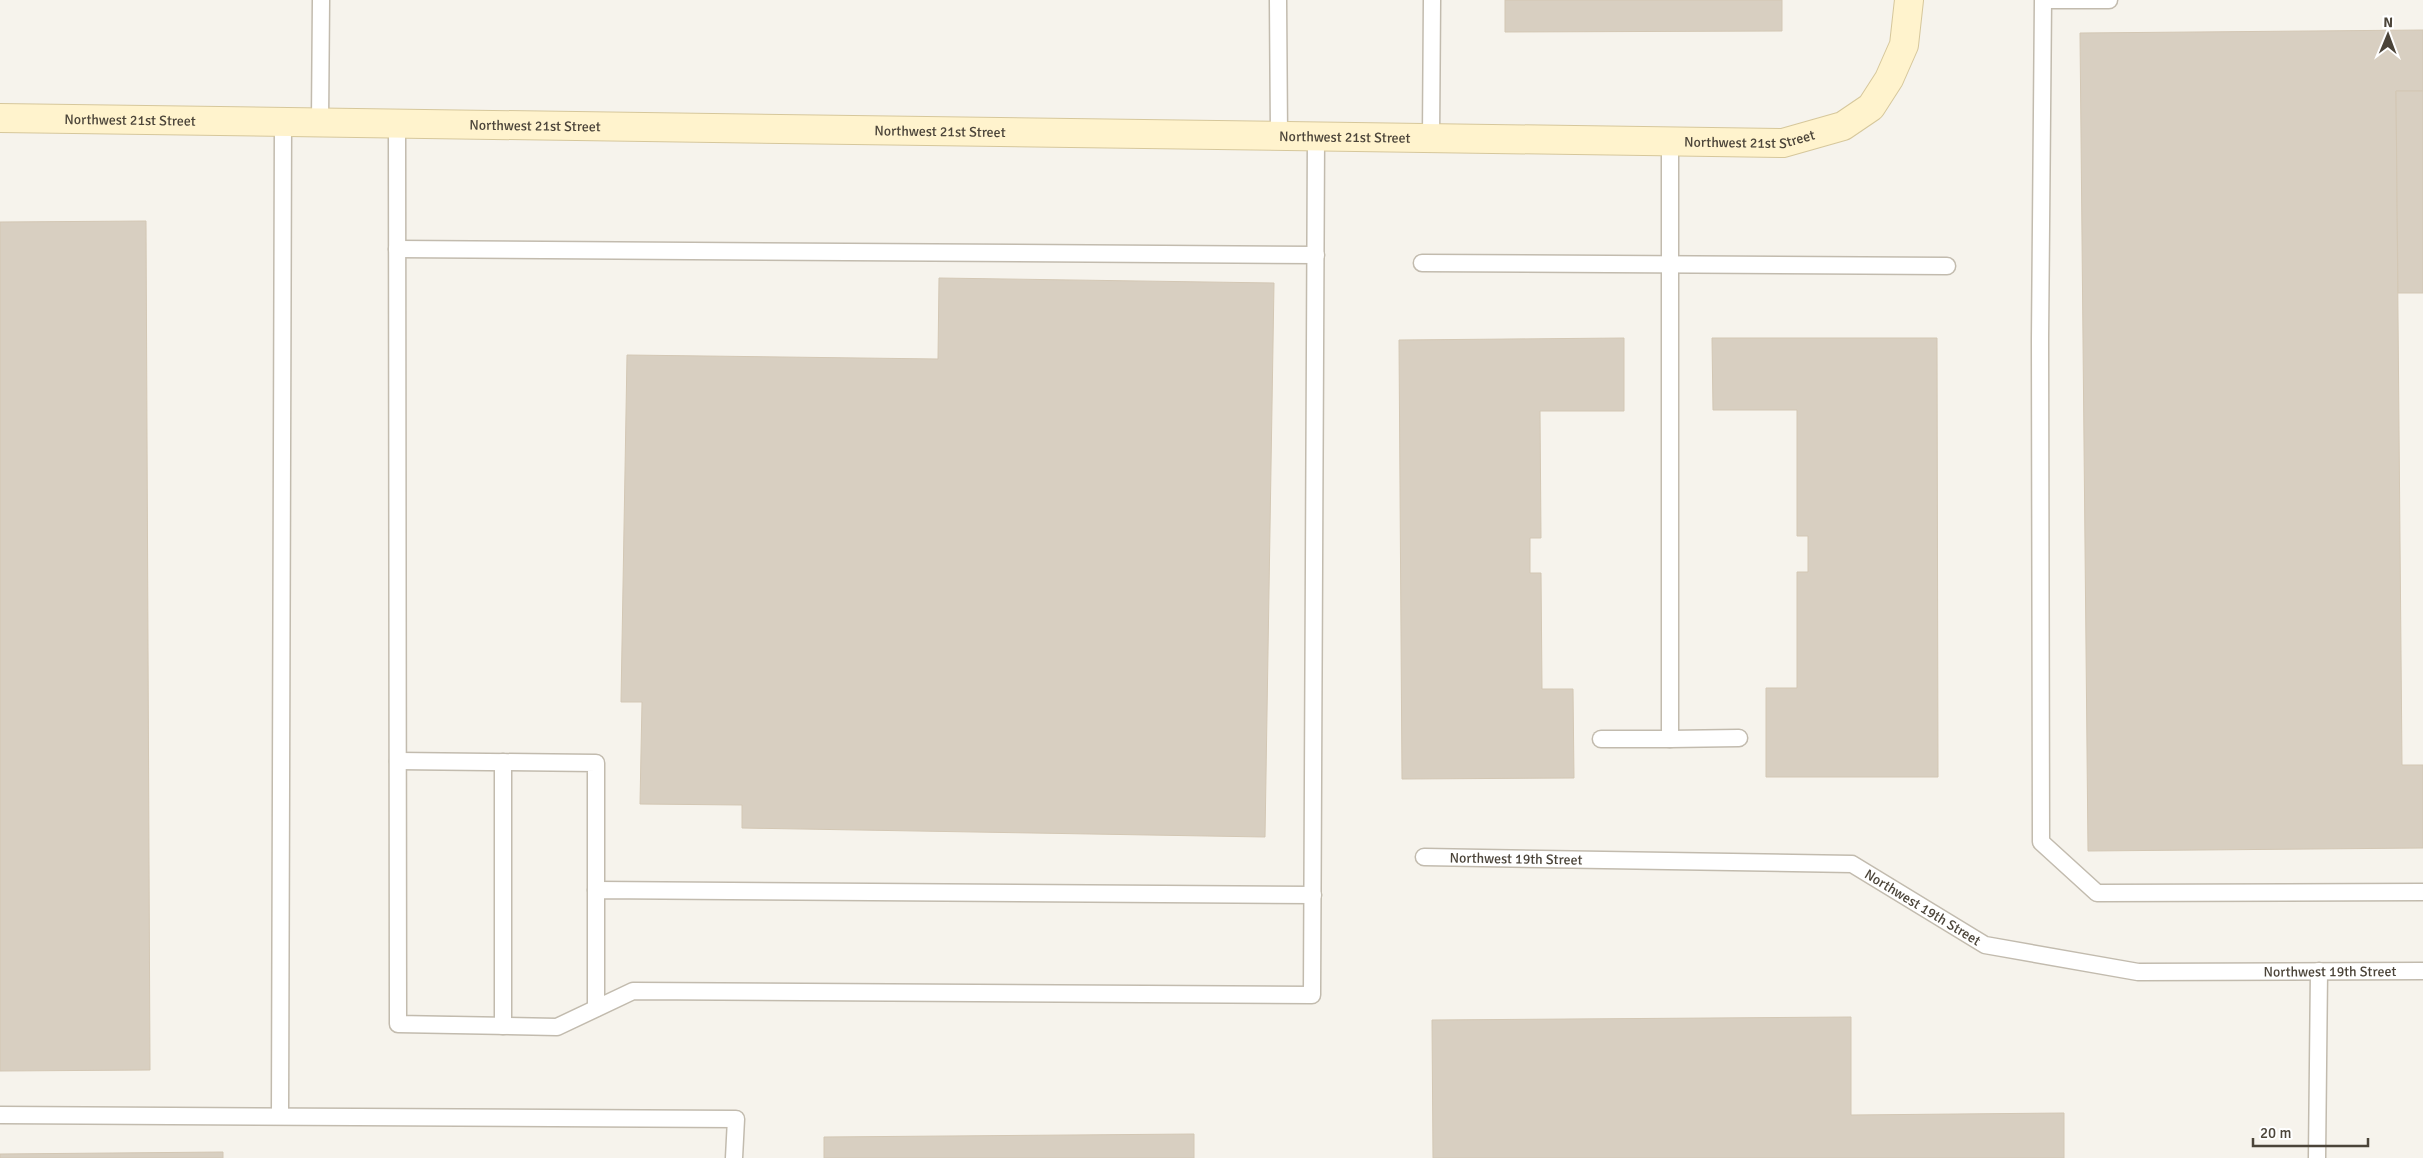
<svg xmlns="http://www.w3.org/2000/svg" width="2423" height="1158" viewBox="0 0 2423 1158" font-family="Signika,sans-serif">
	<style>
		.building { fill: #d8cfc1; stroke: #d3c7b4 }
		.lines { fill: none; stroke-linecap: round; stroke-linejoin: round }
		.lane-casing { stroke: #c2bbae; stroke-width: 19 }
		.secondary-casing { stroke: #d6c79b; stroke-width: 30 }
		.lane { stroke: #fff; stroke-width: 16 }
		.secondary { stroke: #fff3cd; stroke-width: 28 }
		.labels { text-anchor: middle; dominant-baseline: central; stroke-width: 5; stroke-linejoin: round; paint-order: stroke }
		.street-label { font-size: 14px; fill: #4b4439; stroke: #fff }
	</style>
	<rect width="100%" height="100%" fill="#f6f3ec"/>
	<g class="building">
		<polygon points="1505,0 1782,0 1782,31 1505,32"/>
		<polygon points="2423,30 2423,91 2396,91 2402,765 2423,765 2423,848 2088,851 2080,33"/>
		<polygon points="2396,91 2423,91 2423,293 2398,293"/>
		<polygon points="146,221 150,1070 0,1071 0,222"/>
		<polygon points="939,278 1274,283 1265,837 742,828 742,805 640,804 642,702 621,702 627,355 938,359"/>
		<polygon points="1624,338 1624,411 1540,411 1541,538 1530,538 1530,573 1541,573 1542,689 1573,689 1574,778 1402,779 1399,340"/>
		<polygon points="1712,338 1937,338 1938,777 1766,777 1766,688 1797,688 1797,572 1808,572 1808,536 1797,536 1797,410 1713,410"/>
		<polygon points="1851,1017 1851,1115 2064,1113 2064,1158 1433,1158 1432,1020"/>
		<polygon points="1194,1134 1194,1158 824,1158 824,1137"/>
		<polygon points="223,1152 223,1158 0,1158 0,1154"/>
	</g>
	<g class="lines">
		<defs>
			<g id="lane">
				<polyline points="1278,0 1279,135"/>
				<polyline points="2109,0 2043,0 2040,339 2041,842 2097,893 2423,892"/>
				<polyline points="320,122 321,0"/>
				<polyline points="397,123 398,1024 557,1027 633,991 1312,995 1316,136"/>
				<polyline points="1431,138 1432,0"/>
				<polyline points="1670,141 1670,739 1739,738"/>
				<polyline points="397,249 1316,255"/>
				<polyline points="1422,263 1947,266"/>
				<polyline points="1601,739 1670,739"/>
				<polyline points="398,761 596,763 596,890"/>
				<path id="s1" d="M1424 857 1852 864 1985 945 2138 972 2423 971"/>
				<polyline points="596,1008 596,890 1313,895"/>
				<polyline points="503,1026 503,762"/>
				<polyline points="0,1115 736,1119 734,1158"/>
				<polyline points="280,1115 283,122"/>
				<polyline points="2317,1158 2319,971"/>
			</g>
			<g id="secondary">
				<path id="s2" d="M0 118 1783 143 1843 126 1871 107 1889 79 1904 45 1909 0"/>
			</g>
		</defs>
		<use href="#lane" class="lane-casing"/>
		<use href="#secondary" class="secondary-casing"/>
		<use href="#lane" class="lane"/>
		<use href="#secondary" class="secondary"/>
	</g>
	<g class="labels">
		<g class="street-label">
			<text stroke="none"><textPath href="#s2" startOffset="130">Northwest 21st Street</textPath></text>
			<text stroke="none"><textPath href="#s2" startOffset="535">Northwest 21st Street</textPath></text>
			<text stroke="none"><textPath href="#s2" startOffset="940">Northwest 21st Street</textPath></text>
			<text stroke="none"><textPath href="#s2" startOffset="1345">Northwest 21st Street</textPath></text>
			<text stroke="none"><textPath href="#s2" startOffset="1750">Northwest 21st Street</textPath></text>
			<text stroke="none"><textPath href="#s1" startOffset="92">Northwest 19th Street</textPath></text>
			<text stroke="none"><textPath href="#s1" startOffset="511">Northwest 19th Street</textPath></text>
			<text stroke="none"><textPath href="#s1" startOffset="931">Northwest 19th Street</textPath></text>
		</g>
	</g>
	<g transform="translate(2388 35) rotate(1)" stroke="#ffffff" stroke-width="4" paint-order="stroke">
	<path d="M0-4L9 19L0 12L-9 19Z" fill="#4b4439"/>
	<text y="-8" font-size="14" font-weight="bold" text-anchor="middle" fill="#4b4439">N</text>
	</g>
	<path d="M2253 1138v8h115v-8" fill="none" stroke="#4b4439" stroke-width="2.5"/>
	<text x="2260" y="1138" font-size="15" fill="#4b4439" stroke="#ffffff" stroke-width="4" paint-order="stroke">20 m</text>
</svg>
